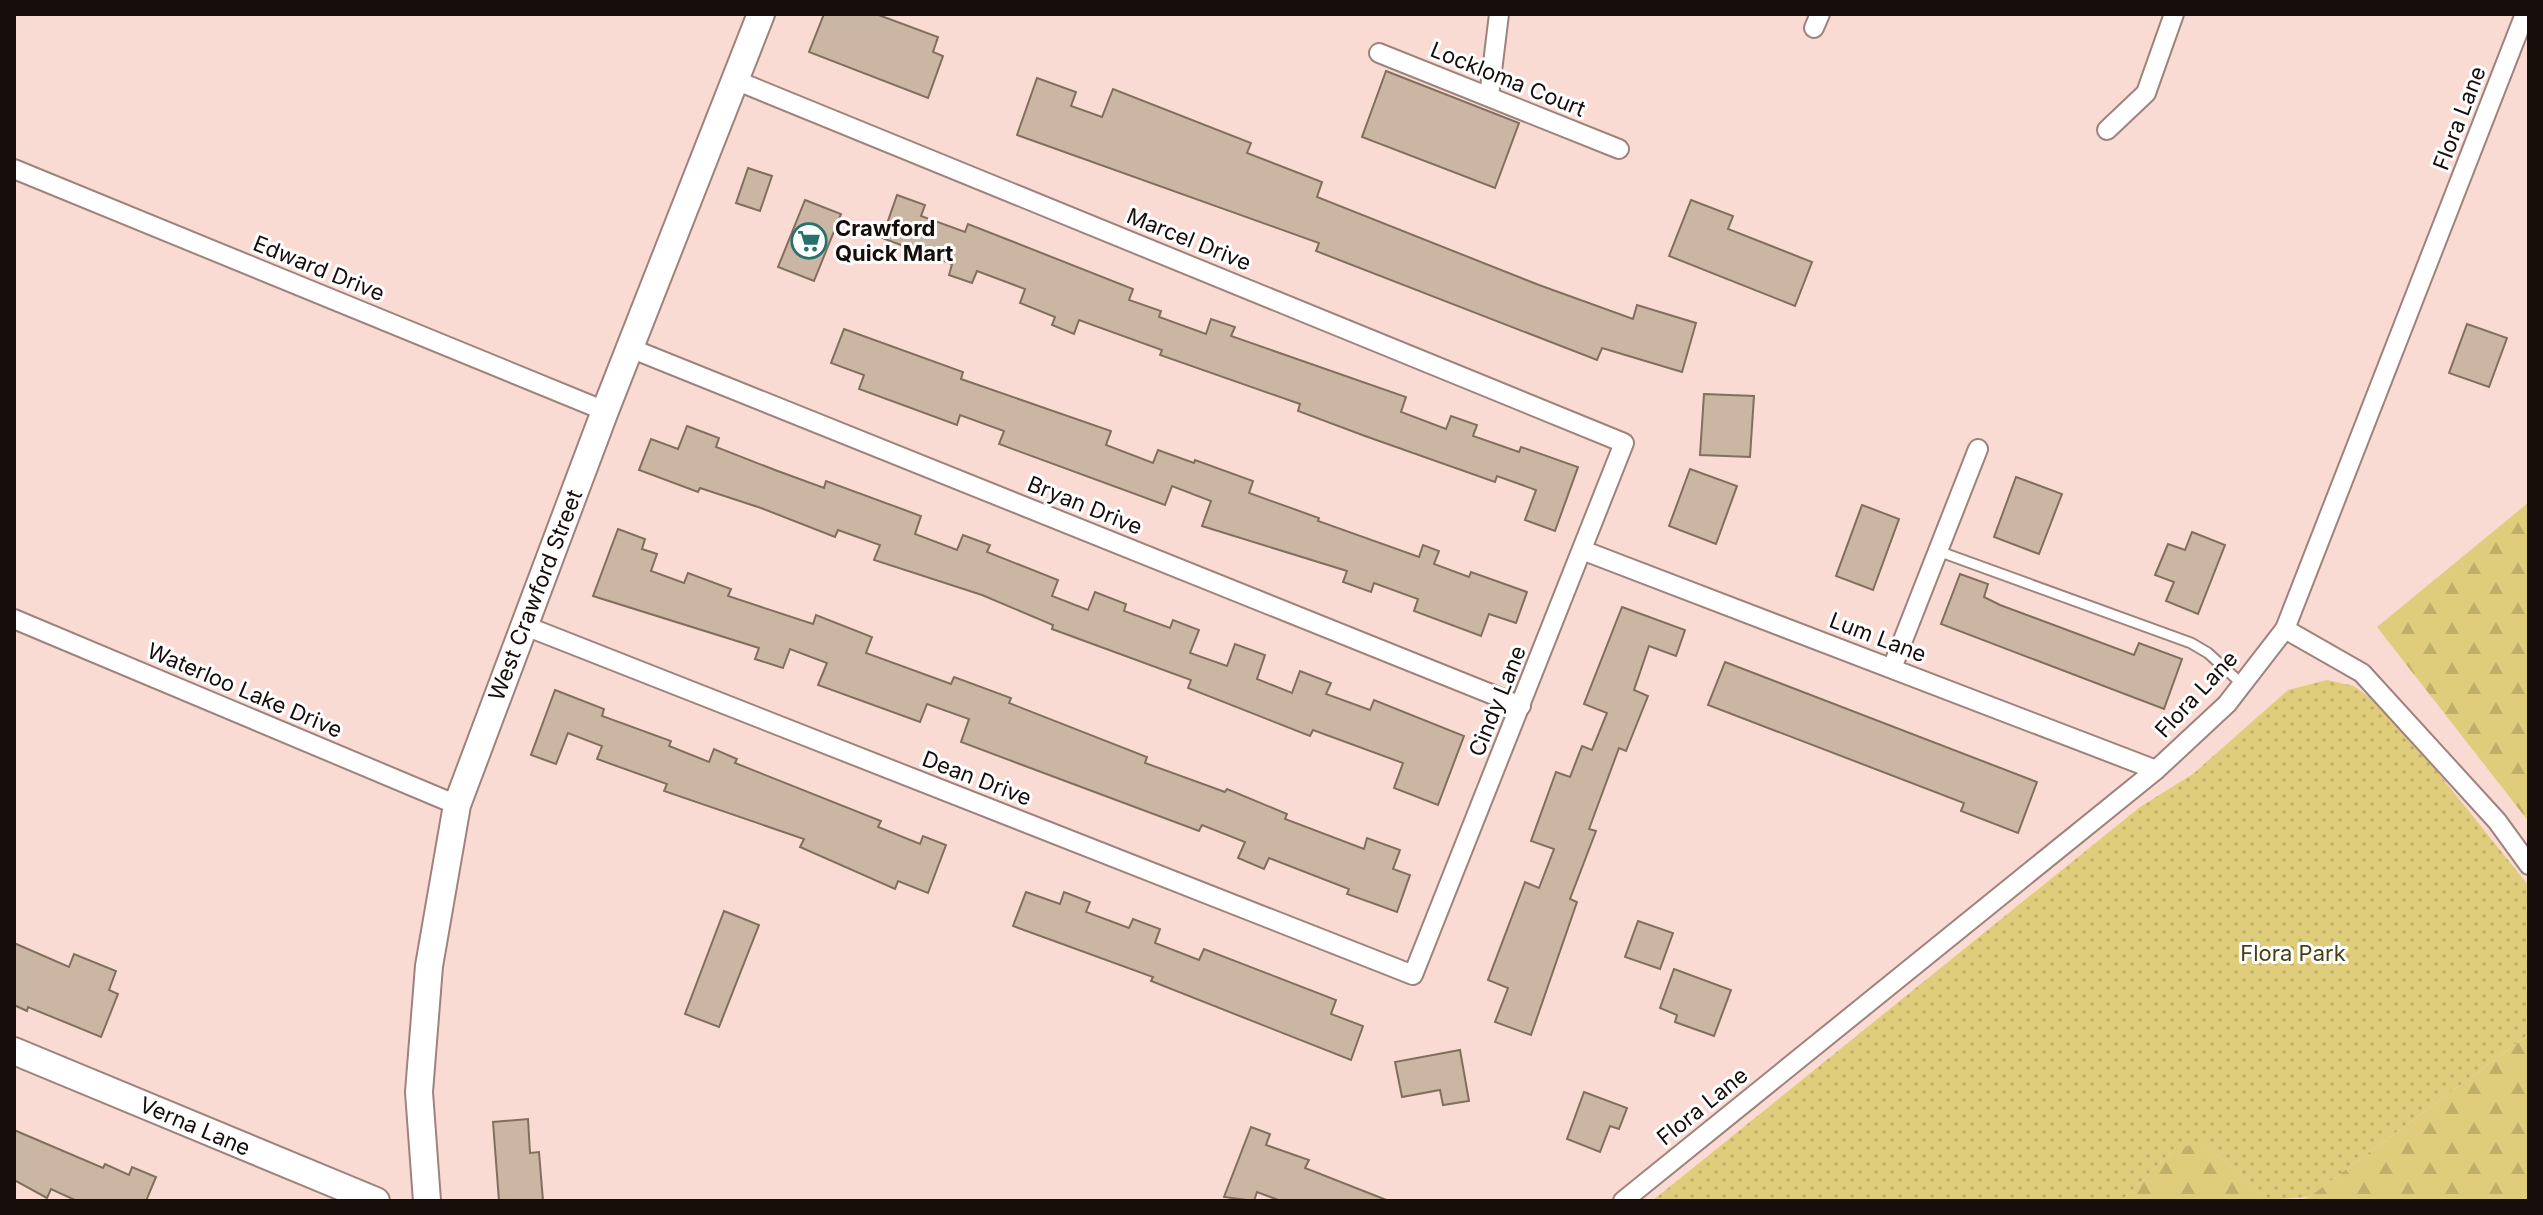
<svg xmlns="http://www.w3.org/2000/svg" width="2543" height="1215" viewBox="0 0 2543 1215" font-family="Inter,sans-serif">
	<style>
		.grass { fill: url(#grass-dots) }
		.forest { fill: url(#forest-firs) }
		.building { fill: #cab6a3; stroke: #816f5d; stroke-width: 2 }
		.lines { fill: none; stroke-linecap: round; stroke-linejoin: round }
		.lane-casing { stroke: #9e827c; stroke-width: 13 }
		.street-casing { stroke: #9e827c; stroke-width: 22 }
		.secondary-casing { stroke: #9e827c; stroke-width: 30 }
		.lane { stroke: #fff; stroke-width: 9 }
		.street { stroke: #fff; stroke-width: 18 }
		.secondary { stroke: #fff; stroke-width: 26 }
		.labels { text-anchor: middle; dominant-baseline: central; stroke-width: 6; stroke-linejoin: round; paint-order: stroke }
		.street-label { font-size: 22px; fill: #160c0a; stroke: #fff }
		.poi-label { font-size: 22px; font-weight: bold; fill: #160c0a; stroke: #fff; text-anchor: start }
		.park-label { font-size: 22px; fill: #493f14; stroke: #fff }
	</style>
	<defs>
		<pattern id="grass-dots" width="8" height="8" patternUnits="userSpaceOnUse" patternTransform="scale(2)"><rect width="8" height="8" fill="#e0cd7b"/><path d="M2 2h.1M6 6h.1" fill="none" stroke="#bfaf69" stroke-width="1.8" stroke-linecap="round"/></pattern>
		<pattern id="forest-firs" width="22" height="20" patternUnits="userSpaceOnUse" patternTransform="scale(2)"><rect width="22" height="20" fill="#e0cd7b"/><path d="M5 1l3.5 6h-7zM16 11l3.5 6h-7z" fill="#bfaf69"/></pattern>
	</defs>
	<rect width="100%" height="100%" fill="#fadbd4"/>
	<polygon class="grass" points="2327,680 2354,686 2369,697 2418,748 2529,886 2529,1034 2309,1197 2270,1200 2206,1146 2176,1148 2121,1201 1652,1201 2140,807 2193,774 2288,690"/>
	<g class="forest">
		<polygon points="2529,502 2529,822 2377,627"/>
		<polygon points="2529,1034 2529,1201 2297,1201 2309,1197"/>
		<polygon points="2192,1145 2206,1146 2272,1201 2121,1201 2176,1148"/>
	</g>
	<g class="building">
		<polygon points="824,14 876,14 938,37 933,52 943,56 928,98 809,52"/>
		<polygon points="1386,71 1519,123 1495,188 1362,137"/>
		<polygon points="1037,78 1076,92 1071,106 1102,117 1113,89 1251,143 1247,153 1322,182 1317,197 1539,285 1633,319 1637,305 1696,323 1682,372 1602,348 1597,360 1316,251 1319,243 1017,135"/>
		<polygon points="748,168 772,176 760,211 736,203"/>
		<polygon points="897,195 925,205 921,216 965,232 968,224 1133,289 1129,300 1161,311 1159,317 1206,334 1211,319 1235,327 1231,336 1406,397 1401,412 1446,429 1451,416 1477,425 1473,436 1519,452 1521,447 1578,467 1555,531 1525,520 1536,490 1497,476 1495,482 1365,436 1298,411 1300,404 1160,355 1162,350 1079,320 1074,334 1052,325 1055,317 1020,303 1025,289 977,271 972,283 949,275 952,264 882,238"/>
		<polygon points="805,200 841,214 814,281 778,267"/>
		<polygon points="1691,200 1733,216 1728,229 1812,262 1795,306 1669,256"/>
		<polygon points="2467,324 2507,338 2489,387 2449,373"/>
		<polygon points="844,329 963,372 961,379 1111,431 1106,445 1153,463 1158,450 1194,463 1195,460 1253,481 1249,493 1319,518 1318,521 1419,557 1423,545 1439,551 1434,564 1469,577 1471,572 1527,592 1516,623 1489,614 1481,636 1414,611 1418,599 1374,583 1371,592 1343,582 1347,571 1202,526 1211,501 1172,486 1165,505 999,444 1004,431 960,415 957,425 859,389 864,375 831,363"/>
		<polygon points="1704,394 1754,396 1750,457 1700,455"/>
		<polygon points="687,426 719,438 716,447 775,470 824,488 826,481 921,516 915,534 957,550 963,535 990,545 987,552 1058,580 1052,596 1088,610 1095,592 1126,604 1124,611 1170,628 1173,620 1199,630 1190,653 1227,666 1235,644 1265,655 1257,679 1292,693 1300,671 1331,683 1326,694 1370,710 1374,700 1464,736 1438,805 1394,788 1403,763 1313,730 1310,736 1188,688 1191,680 1052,629 1053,625 982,595 874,560 880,545 838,530 835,537 761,508 700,488 698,492 639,470 651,439 678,449"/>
		<polygon points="1690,469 1737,486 1716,544 1669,526"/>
		<polygon points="2016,477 2062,494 2039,554 1994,537"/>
		<polygon points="1862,505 1899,519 1873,590 1836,576"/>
		<polygon points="618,529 645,539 642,549 657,554 651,571 684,583 688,573 731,589 728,596 813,624 816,615 872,637 866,653 951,684 954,677 1011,698 1009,703 1147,757 1145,763 1225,792 1227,789 1287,814 1285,819 1364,849 1367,838 1400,850 1393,869 1410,875 1397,912 1347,894 1349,889 1269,858 1264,869 1238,858 1245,842 1202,825 1199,831 961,742 969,719 927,704 920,722 818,685 827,663 790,649 783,668 755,659 759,648 593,596"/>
		<polygon points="2192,532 2225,545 2198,614 2166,601 2174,582 2155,575 2168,544 2185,550"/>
		<polygon points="1960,574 1988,584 1984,597 2000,605 2134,655 2139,643 2182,659 2164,709 1941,624"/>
		<polygon points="1622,607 1685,630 1676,656 1649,646 1634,690 1648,696 1626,751 1619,748 1589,829 1596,831 1570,899 1577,902 1531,1035 1495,1022 1508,988 1488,980 1525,882 1539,888 1554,849 1531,841 1556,772 1570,777 1582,746 1592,750 1607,713 1584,704"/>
		<polygon points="1725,662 2037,782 2018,833 1961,811 1964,803 1708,705"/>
		<polygon points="555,690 604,709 602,716 671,741 669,746 709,762 714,749 737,759 735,763 881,821 878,827 920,844 923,836 946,845 928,893 898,881 895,889 800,847 804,839 664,791 667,784 597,759 602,746 568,733 556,764 531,755"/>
		<polygon points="1026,892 1060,904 1064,892 1090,902 1086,912 1129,928 1133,919 1160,929 1155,943 1199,960 1204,949 1336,1000 1331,1014 1363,1026 1351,1060 1151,981 1153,977 1013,926"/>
		<polygon points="724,911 759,925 719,1027 685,1014"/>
		<polygon points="1638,921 1673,933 1660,969 1625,957"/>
		<polygon points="14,943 69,967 74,954 116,971 109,990 118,994 101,1037 28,1007 27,1011 14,1005"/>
		<polygon points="1674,969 1731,990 1714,1036 1675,1022 1677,1015 1660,1008"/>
		<polygon points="1460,1050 1469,1101 1443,1105 1440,1090 1402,1097 1395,1062"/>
		<polygon points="1584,1092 1627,1108 1619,1129 1610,1126 1600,1152 1567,1139"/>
		<polygon points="528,1119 530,1153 539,1152 543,1201 499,1201 493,1122"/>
		<polygon points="1251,1127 1270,1134 1266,1145 1309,1160 1305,1168 1389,1201 1281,1201 1257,1192 1254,1201 1224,1197"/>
		<polygon points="14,1130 103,1168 105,1164 129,1175 132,1167 156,1177 146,1201 77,1201 51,1189 47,1198 14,1180"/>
	</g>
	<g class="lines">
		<defs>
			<polyline id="lane" points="1938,551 2191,643 2208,653 2242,684"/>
			<g id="street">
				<polyline points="1814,28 1820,14"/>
				<polyline points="1379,53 1619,149"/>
				<polyline points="1489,96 1499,14"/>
				<polyline points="2107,130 2146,93 2174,14"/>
				<polyline points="14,169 605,411"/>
				<polyline points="630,348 1521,706"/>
				<polyline points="1582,550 2156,770"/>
				<polyline points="14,619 457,805"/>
				<polyline points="523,625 1413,975 1624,443 735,80"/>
				<polyline points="2285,629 2362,673 2497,821 2529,865"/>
				<polyline points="1892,668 1978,449"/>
				<polyline points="1623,1201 2156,770 2227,704 2285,629 2525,14"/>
			</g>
			<g id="secondary">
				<polyline points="14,1051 376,1201"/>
				<polyline points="427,1201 419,1092 429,966 457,805 605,411 761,14"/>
			</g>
		</defs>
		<use href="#lane" class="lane-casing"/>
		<use href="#street" class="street-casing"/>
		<use href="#secondary" class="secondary-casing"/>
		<use href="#lane" class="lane"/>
		<use href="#street" class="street"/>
		<use href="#secondary" class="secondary"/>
	</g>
	<defs>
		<symbol id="supermarket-ring" viewBox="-11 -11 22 22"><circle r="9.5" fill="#fff" stroke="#28726e" stroke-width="1.5"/><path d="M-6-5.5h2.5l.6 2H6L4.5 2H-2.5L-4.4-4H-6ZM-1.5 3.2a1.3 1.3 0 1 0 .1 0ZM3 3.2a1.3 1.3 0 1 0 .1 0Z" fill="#28726e"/></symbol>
	</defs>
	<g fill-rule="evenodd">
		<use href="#supermarket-ring" x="789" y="221" width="40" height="40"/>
	</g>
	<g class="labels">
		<g class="street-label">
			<text transform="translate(1508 79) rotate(22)">Lockloma Court</text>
			<text transform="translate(2459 118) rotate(-69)">Flora Lane</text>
			<text transform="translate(1189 239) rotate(22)">Marcel Drive</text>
			<text transform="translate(319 268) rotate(22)">Edward Drive</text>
			<text transform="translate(1085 505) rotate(22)">Bryan Drive</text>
			<text transform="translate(535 595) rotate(-69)">West Crawford Street</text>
			<text transform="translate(1878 637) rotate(21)">Lum Lane</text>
			<text transform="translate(245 690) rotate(23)">Waterloo Lake Drive</text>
			<text transform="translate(2196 694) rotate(-47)">Flora Lane</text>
			<text transform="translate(1497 701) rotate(-68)">Cindy Lane</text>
			<text transform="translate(977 778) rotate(21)">Dean Drive</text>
			<text transform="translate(1702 1106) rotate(-39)">Flora Lane</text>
			<text transform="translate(195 1126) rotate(23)">Verna Lane</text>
		</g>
		<g class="poi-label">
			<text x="835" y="228">Crawford<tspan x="835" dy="25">Quick Mart</tspan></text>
		</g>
		<g class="park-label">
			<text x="2293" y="953">Flora Park</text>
		</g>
	</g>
	<rect width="2543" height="1215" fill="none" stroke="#160c0a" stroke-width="32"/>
</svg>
